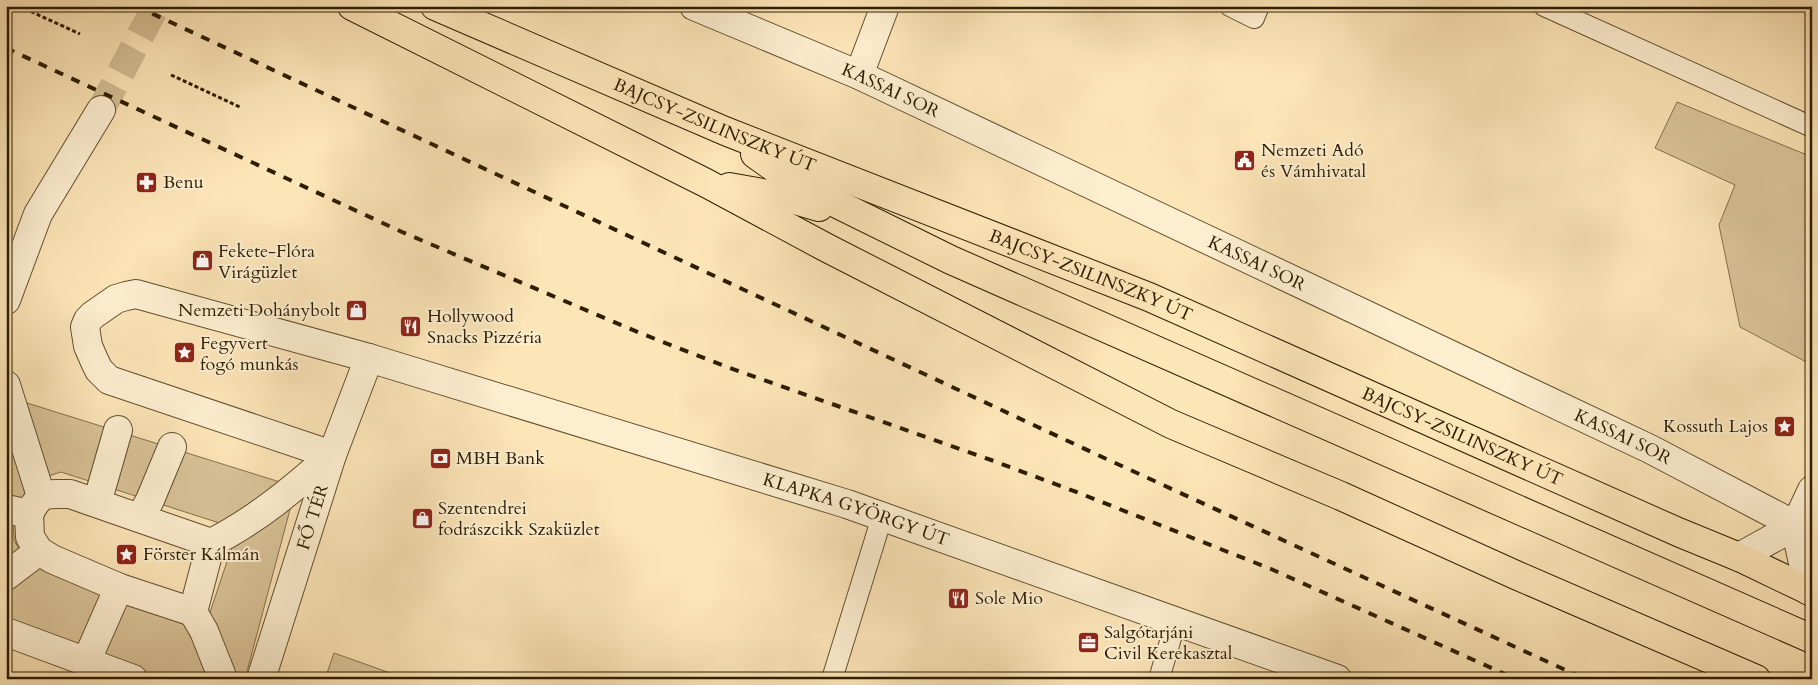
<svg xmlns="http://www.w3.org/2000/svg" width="1818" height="685" viewBox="0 0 1818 685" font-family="Cardo,serif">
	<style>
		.green { fill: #d9c398; stroke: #84704c; fill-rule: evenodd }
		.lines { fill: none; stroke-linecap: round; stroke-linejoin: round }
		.pedestrian-tunnel { stroke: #d3bd93; stroke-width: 28; stroke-dasharray: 28 14; stroke-linecap: butt }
		.service-casing { stroke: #624f2e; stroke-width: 22 }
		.pedestrian-casing { stroke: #624f2e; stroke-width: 30 }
		.minor-casing { stroke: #624f2e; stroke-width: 30 }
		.primary-casing { stroke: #2f1d01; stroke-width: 30 }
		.path { stroke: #2f1d01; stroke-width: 3; stroke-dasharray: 4 2.5; stroke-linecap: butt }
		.service { stroke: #fdeed0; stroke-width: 20 }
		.pedestrian { stroke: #fdeed0; stroke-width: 28 }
		.minor { stroke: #fdeed0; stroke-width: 28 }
		.primary { stroke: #fce5b7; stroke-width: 28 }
		.rail { stroke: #2f1d01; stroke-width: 4; stroke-dasharray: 9 9; stroke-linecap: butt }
		.labels { text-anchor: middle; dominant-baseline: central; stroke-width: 4; stroke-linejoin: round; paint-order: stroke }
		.street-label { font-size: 18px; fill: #2f1d01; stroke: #fdeed0 }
		.poi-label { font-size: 18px; fill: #2f1d01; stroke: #fdeed0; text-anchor: start }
	</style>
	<rect width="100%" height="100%" fill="#fce5b7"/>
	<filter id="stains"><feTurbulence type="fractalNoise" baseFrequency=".004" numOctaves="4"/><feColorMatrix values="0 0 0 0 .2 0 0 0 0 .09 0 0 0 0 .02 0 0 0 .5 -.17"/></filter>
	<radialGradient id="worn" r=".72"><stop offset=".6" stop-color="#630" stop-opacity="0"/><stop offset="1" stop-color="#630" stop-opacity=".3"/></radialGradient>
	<g class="green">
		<polygon points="1677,102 1812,157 1812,365 1740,327 1719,225 1735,185 1655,148"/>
		<path d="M6 387 11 398 296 487 245 679H136L6 631ZM61 472 238 529 204 630 25 560 14 540 13 511 36 480Z"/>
		<polygon points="334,653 407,679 325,679"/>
	</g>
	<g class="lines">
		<polyline class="pedestrian-tunnel" points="101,110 156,6"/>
		<defs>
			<g id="service">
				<polyline points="1230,6 1254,18 1259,6"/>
				<polyline points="1544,6 1812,127"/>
				<polyline points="832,679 882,517"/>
				<polyline points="1159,679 1176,621"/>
			</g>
			<g id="pedestrian">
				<polyline points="6,300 38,214 101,110"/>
				<polyline points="6,385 41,496"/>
				<polyline points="97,503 118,430"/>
				<polyline points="6,509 29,514 30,537 39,551 52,559 120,588 193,612 211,543"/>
				<path d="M29 514C41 491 45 494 70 494L211 543C257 520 294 488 332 455"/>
				<polyline points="140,518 150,500 172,447"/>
				<polyline points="6,576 39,551"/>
				<polyline points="193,612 204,631 223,679"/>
				<polyline points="6,632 133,679"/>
				<polyline points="86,662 115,596 120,588"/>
			</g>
			<g id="minor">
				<path id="s1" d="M694 6 859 75 1650 449 1812 534"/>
				<polyline points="859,75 885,6"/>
				<path id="s2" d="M332 455 109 380 99 370 95 362 88 346 85 327 88 320 93 315 116 299 126 296 136 294 369 358 847 504 1337 679"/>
				<polyline points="1795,526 1809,591"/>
				<polyline points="1795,526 1812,490"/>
				<polyline points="1739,557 1795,526"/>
				<path id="s3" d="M261 679 332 455 369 358"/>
			</g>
			<g id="primary">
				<polyline points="352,6 706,183 827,248 1171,424 1341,496 1518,576 1756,679"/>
				<path id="s4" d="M435 6 725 131 1149 297 1678 532 1739 557 1812 592"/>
				<polyline points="755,154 790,179 811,191 951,260 1812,639"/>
				<polyline points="729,187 785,197 819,207"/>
			</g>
		</defs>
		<use href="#service" class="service-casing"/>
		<use href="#pedestrian" class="pedestrian-casing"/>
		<use href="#minor" class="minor-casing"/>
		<use href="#primary" class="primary-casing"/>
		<g class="path">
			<polyline points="19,6 80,34"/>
			<polyline points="171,75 240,107"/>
			<polyline points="1807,455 1812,444"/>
		</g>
		<use href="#service" class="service"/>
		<use href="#pedestrian" class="pedestrian"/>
		<use href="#minor" class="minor"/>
		<use href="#primary" class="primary"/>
		<g class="rail">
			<polyline points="136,6 1100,456 1585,679"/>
			<polyline points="6,48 402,232 640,333 727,367 991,460 1079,493 1271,569 1516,679"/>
		</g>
	</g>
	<defs>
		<symbol id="civic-square" viewBox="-11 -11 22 22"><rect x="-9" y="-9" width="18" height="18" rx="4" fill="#8f2418" stroke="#fdeed0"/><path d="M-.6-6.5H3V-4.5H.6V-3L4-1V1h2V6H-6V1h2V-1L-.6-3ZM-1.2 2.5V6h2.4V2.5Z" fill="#fff"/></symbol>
		<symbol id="pharmacy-square" viewBox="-11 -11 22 22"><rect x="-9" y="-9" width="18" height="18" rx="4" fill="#8f2418" stroke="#fdeed0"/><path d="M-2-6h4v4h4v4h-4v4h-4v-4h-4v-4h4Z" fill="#fff"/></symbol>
		<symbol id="shop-square" viewBox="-11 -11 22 22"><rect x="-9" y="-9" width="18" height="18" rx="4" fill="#8f2418" stroke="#fdeed0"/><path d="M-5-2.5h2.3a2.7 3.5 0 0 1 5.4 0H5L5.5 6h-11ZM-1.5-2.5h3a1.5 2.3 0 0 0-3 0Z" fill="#fff"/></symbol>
		<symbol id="restaurant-square" viewBox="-11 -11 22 22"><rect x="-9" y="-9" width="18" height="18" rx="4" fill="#8f2418" stroke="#fdeed0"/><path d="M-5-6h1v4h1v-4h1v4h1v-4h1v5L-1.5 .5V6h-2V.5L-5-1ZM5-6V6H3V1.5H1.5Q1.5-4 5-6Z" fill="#fff"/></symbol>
		<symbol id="sight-square" viewBox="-11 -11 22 22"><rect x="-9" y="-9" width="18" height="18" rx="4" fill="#8f2418" stroke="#fdeed0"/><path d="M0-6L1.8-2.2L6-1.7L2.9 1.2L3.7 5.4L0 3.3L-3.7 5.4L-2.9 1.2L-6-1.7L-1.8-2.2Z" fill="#fff"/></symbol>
		<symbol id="bank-square" viewBox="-11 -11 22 22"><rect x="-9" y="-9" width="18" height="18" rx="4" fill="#8f2418" stroke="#fdeed0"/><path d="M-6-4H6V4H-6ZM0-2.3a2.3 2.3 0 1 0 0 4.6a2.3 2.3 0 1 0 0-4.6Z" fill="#fff"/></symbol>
		<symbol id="office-square" viewBox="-11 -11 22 22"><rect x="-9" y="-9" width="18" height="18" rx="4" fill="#8f2418" stroke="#fdeed0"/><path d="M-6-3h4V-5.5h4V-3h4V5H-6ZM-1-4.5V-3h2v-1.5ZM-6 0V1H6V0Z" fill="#fff"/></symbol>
	</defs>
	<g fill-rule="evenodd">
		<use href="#civic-square" x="1232" y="148" width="25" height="25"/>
		<use href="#pharmacy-square" x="134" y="170" width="25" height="25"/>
		<use href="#shop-square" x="190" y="248" width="25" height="25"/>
		<use href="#shop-square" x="344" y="298" width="25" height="25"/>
		<use href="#restaurant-square" x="398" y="314" width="25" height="25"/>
		<use href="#sight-square" x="172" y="340" width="25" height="25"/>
		<use href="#sight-square" x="1772" y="414" width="25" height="25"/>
		<use href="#bank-square" x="428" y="446" width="25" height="25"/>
		<use href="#shop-square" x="410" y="506" width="25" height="25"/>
		<use href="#sight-square" x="114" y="542" width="25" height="25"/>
		<use href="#restaurant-square" x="946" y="586" width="25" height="25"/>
		<use href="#office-square" x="1076" y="630" width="25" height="25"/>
	</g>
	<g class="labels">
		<g class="street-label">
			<text stroke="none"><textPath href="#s1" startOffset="214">KASSAI SOR</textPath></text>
			<text stroke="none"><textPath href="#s4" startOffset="304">BAJCSY-ZSILINSZKY ÚT</textPath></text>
			<text stroke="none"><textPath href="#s1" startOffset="619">KASSAI SOR</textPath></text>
			<text stroke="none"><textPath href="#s4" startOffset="709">BAJCSY-ZSILINSZKY ÚT</textPath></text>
			<text stroke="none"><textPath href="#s4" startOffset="1114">BAJCSY-ZSILINSZKY ÚT</textPath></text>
			<text stroke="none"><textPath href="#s1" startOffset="1024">KASSAI SOR</textPath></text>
			<text stroke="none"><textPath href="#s2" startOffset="1110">KLAPKA GYÖRGY ÚT</textPath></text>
			<text stroke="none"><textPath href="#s3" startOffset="170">FŐ TÉR</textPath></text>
		</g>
		<g class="poi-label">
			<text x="1261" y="150">Nemzeti Adó<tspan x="1261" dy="21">és Vámhivatal</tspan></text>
			<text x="163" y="182">Benu</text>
			<text x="218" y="251">Fekete-Flóra<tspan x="218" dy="21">Virágüzlet</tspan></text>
			<text x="340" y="310" text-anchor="end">Nemzeti Dohánybolt</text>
			<text x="427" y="316">Hollywood<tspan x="427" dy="21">Snacks Pizzéria</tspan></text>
			<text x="200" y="343">Fegyvert<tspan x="200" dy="21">fogó munkás</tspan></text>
			<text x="1768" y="426" text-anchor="end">Kossuth Lajos</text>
			<text x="456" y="458">MBH Bank</text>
			<text x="438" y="508">Szentendrei<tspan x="438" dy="21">fodrászcikk Szaküzlet</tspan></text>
			<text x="143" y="554">Förster Kálmán</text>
			<text x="975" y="598">Sole Mio</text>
			<text x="1104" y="632">Salgótarjáni<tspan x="1104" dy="21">Civil Kerekasztal</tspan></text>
		</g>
	</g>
	<rect width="1818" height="685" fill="none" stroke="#fce5b7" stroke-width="25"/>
	<rect x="8" y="8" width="1803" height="670" fill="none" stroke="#2f1d01" stroke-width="2.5"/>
	<rect x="12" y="12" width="1793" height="660" fill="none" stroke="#2f1d01"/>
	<rect width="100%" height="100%" filter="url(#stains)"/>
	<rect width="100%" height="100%" fill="url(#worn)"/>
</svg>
